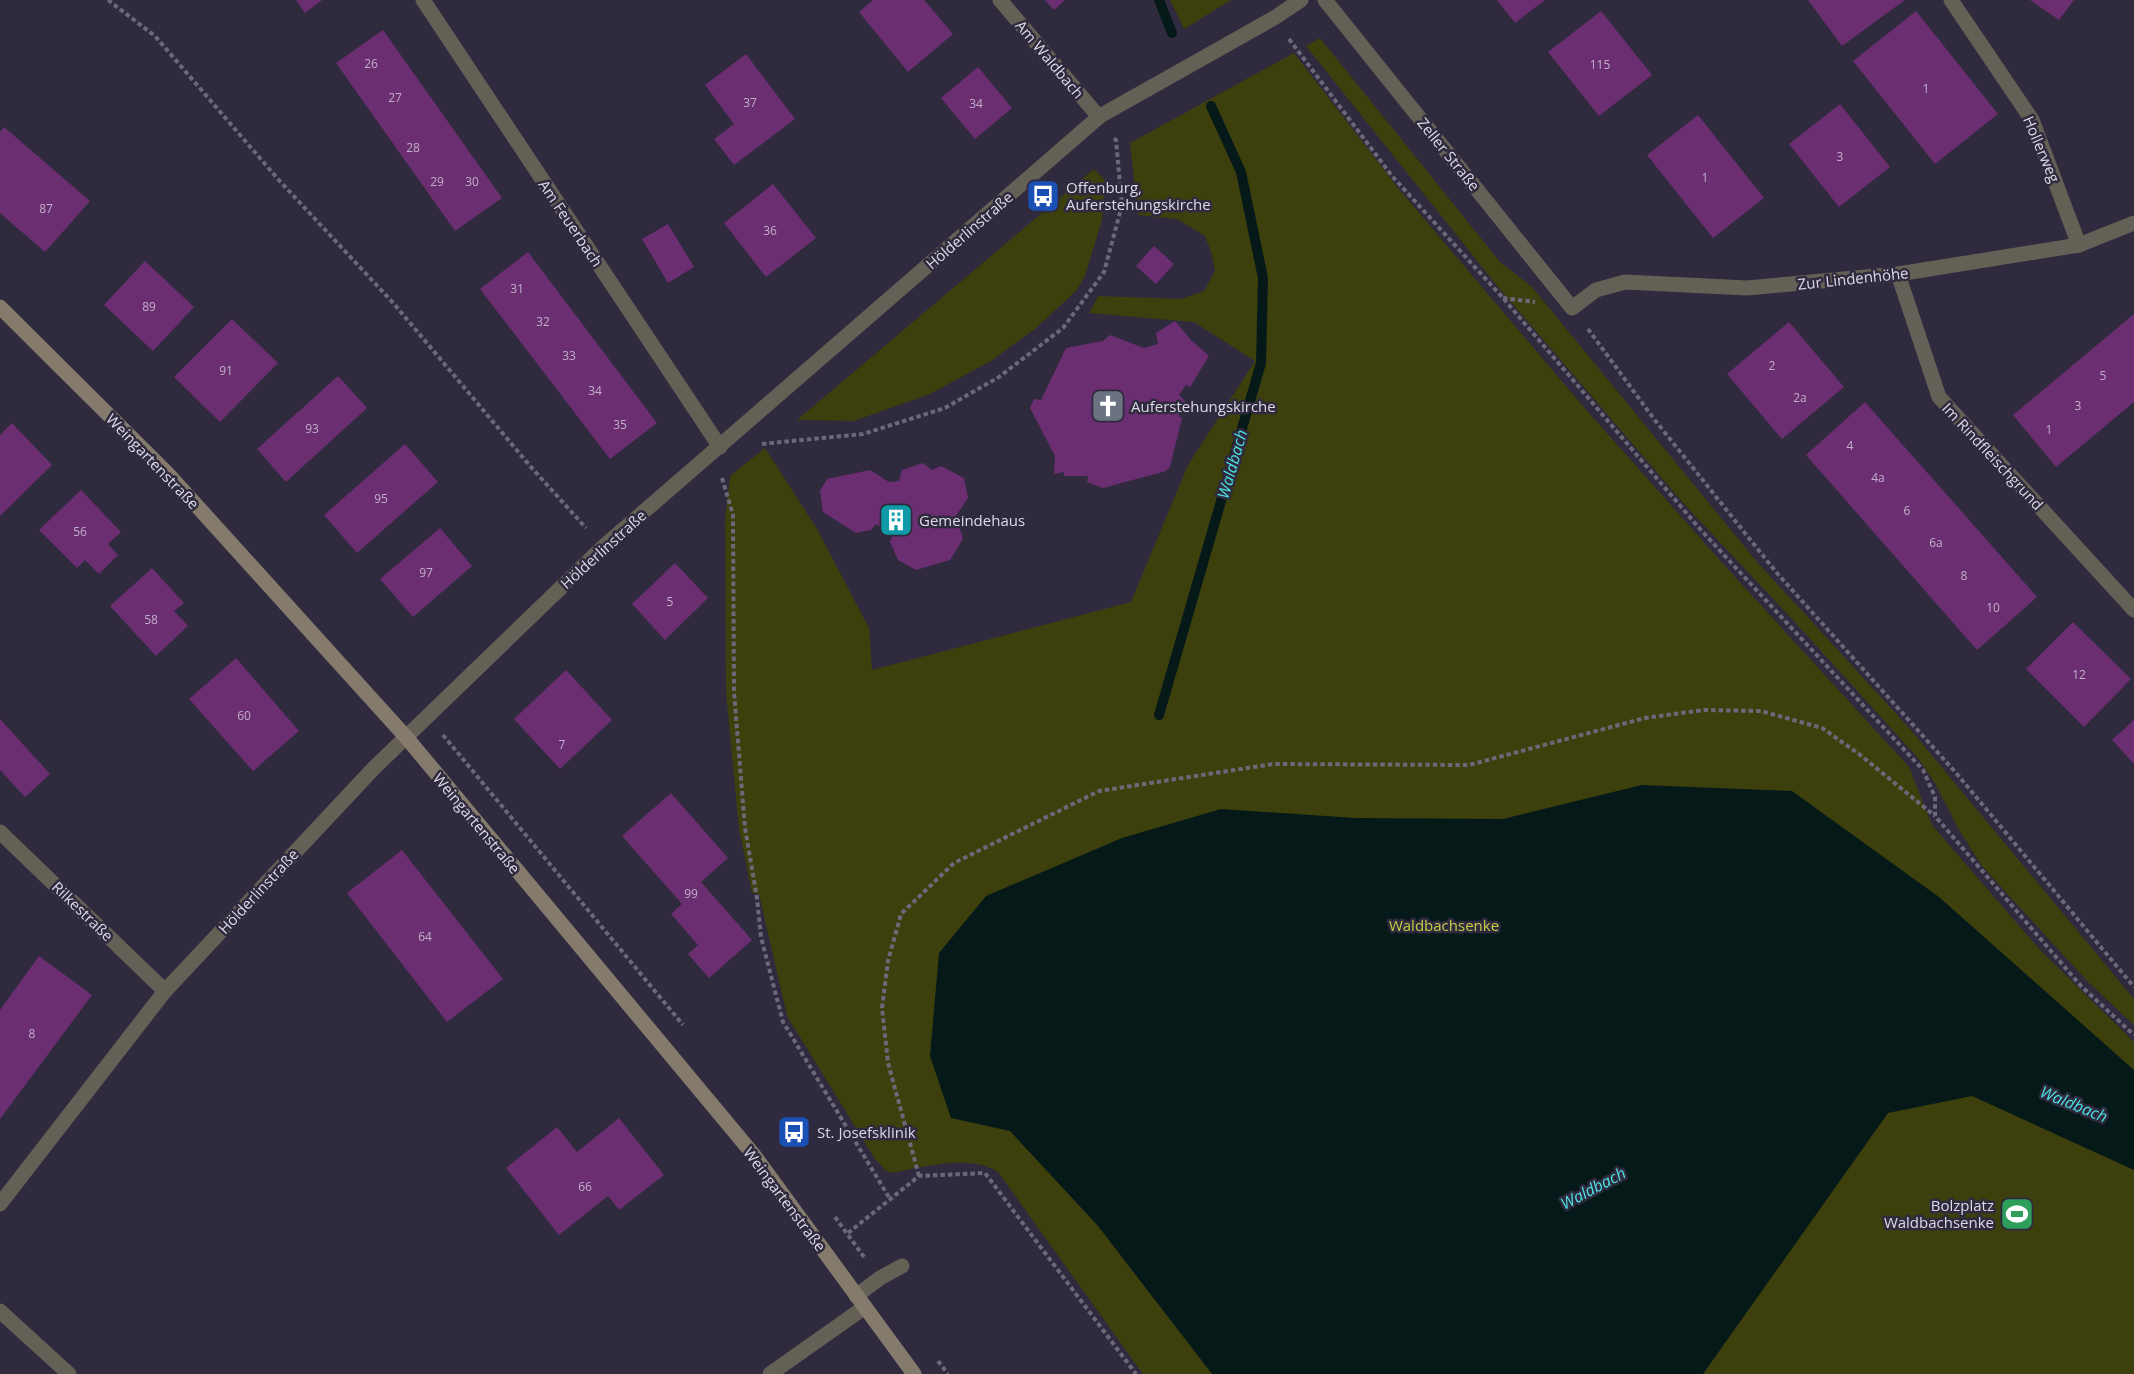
<svg xmlns="http://www.w3.org/2000/svg" width="2134" height="1374" viewBox="0 0 2134 1374" font-family="'Open Sans',sans-serif">
	<style>
		.green { fill: #3d400d }
		.water { fill: #061919 }
		.lines { fill: none; stroke-linecap: round; stroke-linejoin: round }
		.stream { stroke: #061919; stroke-width: 10 }
		.building { fill: #6b2e71 }
		.path { stroke: #6c687a; stroke-width: 4; stroke-dasharray: 4.5 3; stroke-linecap: butt }
		.lane { stroke: #656056; stroke-width: 15 }
		.street { stroke: #656056; stroke-width: 15 }
		.secondary { stroke: #847b6c; stroke-width: 15 }
		.labels { text-anchor: middle; dominant-baseline: central; stroke-width: 5; stroke-linejoin: round; paint-order: stroke }
		.number-label { font-size: 12px; fill: #c0afca }
		.street-label { font-size: 15px; fill: #dddae8; stroke: #2f2a3e }
		.poi-label { font-size: 15px; fill: #dddae8; stroke: #2f2a3e; text-anchor: start }
		.park-label { font-size: 15px; fill: #c5cd44; stroke: #2f2a3e }
		.water-label { font-size: 16px; font-style: italic; fill: #4be4e4; stroke: #2f2a3e }
	</style>
	<rect width="100%" height="100%" fill="#2f2a3e"/>
	<g class="green">
		<polygon points="1170,0 1231,0 1184,29"/>
		<polygon points="1320,38 1500,262 1532,287 1758,563 1910,729 2134,999 2134,1025 2088,982 1982,866 1959,830 1936,785 1918,758 1793,620 1684,504 1498,287 1306,46"/>
		<path d="M1294 53 1398 188 1582 405 1725 566 1909 767 1932 825 2041 951 2134 1042V1374H1143L998 1172C970 1154 923 1167 892 1173L886 1171 875 1159 787 1016 759 894 752 893 739 829 726 693 725 519 730 476 765 448 817 529 869 628 872 670 1131 602 1188 465 1255 361 1194 322 1089 313 1098 296 1181 299 1204 291 1215 271 1212 255 1205 236 1177 219 1138 215 1130 143Z"/>
		<polygon points="1094,169 1105,180 1102,220 1085,276 1076,291 1035,329 991,361 930,394 854,421 797,420"/>
	</g>
	<polygon class="water" points="1642,785 1792,791 1939,897 2134,1070 2134,1170 1972,1096 1888,1113 1703,1374 1212,1374 1098,1226 1010,1131 951,1118 930,1056 939,953 986,896 1122,838 1221,809 1356,818 1503,819"/>
	<g class="lines">
		<g class="stream">
			<polyline points="1159,0 1172,33"/>
			<polyline points="1159,715 1261,363 1263,278 1241,172 1211,106"/>
		</g>
	</g>
	<g class="building">
		<polygon points="296,0 322,0 305,13"/>
		<polygon points="873,0 924,0 953,34 908,72 859,12"/>
		<polygon points="1045,0 1065,0 1054,10"/>
		<polygon points="1497,0 1545,0 1515,23"/>
		<polygon points="1808,0 1905,0 1842,46"/>
		<polygon points="2030,0 2074,0 2059,20"/>
		<polygon points="1601,11 1652,75 1599,116 1548,52"/>
		<polygon points="1916,11 1998,114 1935,164 1853,61"/>
		<polygon points="383,30 502,198 455,231 336,63"/>
		<polygon points="746,54 795,119 734,165 714,139 734,124 705,85"/>
		<polygon points="978,67 1012,108 975,139 941,98"/>
		<polygon points="1840,104 1890,167 1839,207 1789,144"/>
		<polygon points="1698,115 1764,198 1713,238 1647,155"/>
		<polygon points="4,127 90,201 45,252 0,213 0,132"/>
		<polygon points="773,184 816,238 766,277 724,223"/>
		<polygon points="668,224 694,267 668,283 642,239"/>
		<polygon points="1154,246 1174,264 1156,284 1136,266"/>
		<polygon points="528,252 657,423 610,459 480,289"/>
		<polygon points="145,261 194,307 153,351 104,305"/>
		<polygon points="2134,314 2134,402 2056,467 2013,415"/>
		<polygon points="232,319 278,363 220,422 174,377"/>
		<polygon points="1175,321 1191,340 1209,356 1190,387 1186,385 1179,395 1188,404 1178,416 1182,418 1170,467 1166,471 1103,488 1087,482 1088,476 1064,476 1064,472 1054,474 1055,456 1030,408 1034,399 1041,400 1066,348 1103,341 1110,335 1144,348 1158,344 1156,333"/>
		<polygon points="1789,322 1844,387 1782,439 1727,374"/>
		<polygon points="338,376 367,408 286,482 257,449"/>
		<polygon points="1865,402 2037,597 1977,650 1806,455"/>
		<polygon points="12,423 52,465 0,516 0,435"/>
		<polygon points="405,444 438,482 357,553 324,515"/>
		<polygon points="923,463 932,470 941,466 964,478 968,498 956,516 963,539 950,560 916,570 898,560 890,542 893,535 876,524 871,530 856,533 823,512 820,491 827,479 870,470 889,482 899,481 902,470"/>
		<polygon points="81,490 121,532 108,544 118,555 99,574 85,560 77,568 39,530"/>
		<polygon points="440,528 472,566 413,617 380,579"/>
		<polygon points="675,563 708,598 665,640 632,604"/>
		<polygon points="152,568 184,603 174,611 188,626 156,656 110,606"/>
		<polygon points="2073,622 2131,679 2084,727 2026,669"/>
		<polygon points="236,658 299,731 253,771 189,699"/>
		<polygon points="566,670 612,720 560,769 514,719"/>
		<polygon points="0,719 50,774 25,797 0,770"/>
		<polygon points="2134,720 2134,764 2112,740"/>
		<polygon points="671,793 728,858 701,882 752,940 709,978 688,954 698,945 671,914 682,904 622,836"/>
		<polygon points="402,850 503,979 447,1022 347,893"/>
		<polygon points="39,956 92,995 0,1119 0,1010"/>
		<polygon points="619,1118 664,1175 619,1210 608,1196 559,1235 506,1168 557,1127 577,1152"/>
	</g>
	<g class="lines">
		<g class="path">
			<polyline points="108,0 155,36 277,178 395,305 530,466 586,528"/>
			<polyline points="1289,39 1392,176 1503,298 1700,529 1923,770 1935,797 1935,816 2081,986 2134,1035"/>
			<polyline points="1503,298 1535,302"/>
			<polyline points="1588,329 1654,419 1776,572 1957,774 2134,987"/>
			<polyline points="762,444 863,434 945,408 999,377 1063,328 1104,272 1122,205 1116,140 1113,137"/>
			<polyline points="722,478 733,515 734,692 745,828 757,898 761,937 783,1022 890,1199"/>
			<polyline points="443,735 683,1025"/>
			<polyline points="919,1176 888,1063 882,1008 888,961 901,914 954,863 1099,791 1273,764 1469,765 1645,718 1704,710 1761,711 1822,728 1859,754 1935,816"/>
			<polyline points="835,1217 864,1257"/>
			<polyline points="848,1233 919,1176 985,1173 1136,1374"/>
			<polyline points="938,1361 948,1374"/>
		</g>
		<g class="lane">
			<polyline points="856,1296 880,1278 902,1266"/>
			<polyline points="0,1311 69,1374"/>
		</g>
		<g class="street">
			<polyline points="423,0 720,447"/>
			<polyline points="1000,0 1099,117"/>
			<polyline points="1325,0 1572,308 1596,290 1625,282 1747,288 1898,274 2079,245 2134,223"/>
			<polyline points="1951,0 2032,120 2079,245"/>
			<polyline points="1898,274 1939,397 2134,610"/>
			<polyline points="0,832 165,991"/>
			<polyline points="0,1204 165,991 373,769 603,547 1100,116 1274,18 1301,0"/>
			<polyline points="770,1374 865,1307"/>
		</g>
		<polyline class="secondary" points="0,307 168,474 406,737 753,1154 914,1374"/>
	</g>
	<defs>
		<symbol id="bus-square" viewBox="-11 -11 22 22"><rect x="-9" y="-9" width="18" height="18" rx="4" fill="#1a4fb4" stroke="#2f2a3e"/><path d="M-5-6H5V4H4V6H2V4H-2V6H-4V4H-5ZM-3.5-4V0h7V-4ZM-3.5 1.2v1.5H-2V1.2ZM2 1.2v1.5H3.5V1.2Z" fill="#fff"/></symbol>
		<symbol id="church-square" viewBox="-11 -11 22 22"><rect x="-9" y="-9" width="18" height="18" rx="4" fill="#6b7280" stroke="#2f2a3e"/><path d="M-1.2-6h2.4v3.5h3.3v2.4h-3.3V6h-2.4V-.1h-3.3v-2.4h3.3Z" fill="#fff"/></symbol>
		<symbol id="building-square" viewBox="-11 -11 22 22"><rect x="-9" y="-9" width="18" height="18" rx="4" fill="#0f9aa8" stroke="#2f2a3e"/><path d="M-4-6H4V6H1V3H-1V6H-4ZM-2.5-4.3h1.7v1.8h-1.7ZM.8-4.3h1.7v1.8H.8ZM-2.5-1h1.7V.8h-1.7ZM.8-1h1.7V.8H.8Z" fill="#fff"/></symbol>
		<symbol id="stadium-square" viewBox="-11 -11 22 22"><rect x="-9" y="-9" width="18" height="18" rx="4" fill="#2e9e5b" stroke="#2f2a3e"/><path d="M0-5a6.5 5 0 1 0 0 10a6.5 5 0 1 0 0-10ZM-3.5-1.8h7v3.6h-7Z" fill="#fff"/></symbol>
	</defs>
	<g fill-rule="evenodd">
		<use href="#bus-square" x="1024" y="177" width="38" height="38"/>
		<use href="#church-square" x="1089" y="387" width="38" height="38"/>
		<use href="#building-square" x="877" y="501" width="38" height="38"/>
		<use href="#bus-square" x="775" y="1113" width="38" height="38"/>
		<use href="#stadium-square" x="1998" y="1195" width="38" height="38"/>
	</g>
	<g class="labels">
		<g class="number-label">
			<text x="371" y="63">26</text>
			<text x="1600" y="64">115</text>
			<text x="1926" y="88">1</text>
			<text x="395" y="97">27</text>
			<text x="750" y="102">37</text>
			<text x="976" y="103">34</text>
			<text x="413" y="147">28</text>
			<text x="1840" y="156">3</text>
			<text x="1705" y="177">1</text>
			<text x="437" y="181">29</text>
			<text x="472" y="181">30</text>
			<text x="46" y="208">87</text>
			<text x="770" y="230">36</text>
			<text x="517" y="288">31</text>
			<text x="149" y="306">89</text>
			<text x="543" y="321">32</text>
			<text x="569" y="355">33</text>
			<text x="1772" y="365">2</text>
			<text x="226" y="370">91</text>
			<text x="2103" y="375">5</text>
			<text x="595" y="390">34</text>
			<text x="1800" y="397">2a</text>
			<text x="2078" y="405">3</text>
			<text x="620" y="424">35</text>
			<text x="312" y="428">93</text>
			<text x="2049" y="429">1</text>
			<text x="1850" y="445">4</text>
			<text x="1878" y="477">4a</text>
			<text x="381" y="498">95</text>
			<text x="1907" y="510">6</text>
			<text x="80" y="531">56</text>
			<text x="1936" y="542">6a</text>
			<text x="426" y="572">97</text>
			<text x="1964" y="575">8</text>
			<text x="670" y="601">5</text>
			<text x="1993" y="607">10</text>
			<text x="151" y="619">58</text>
			<text x="2079" y="674">12</text>
			<text x="244" y="715">60</text>
			<text x="562" y="744">7</text>
			<text x="691" y="893">99</text>
			<text x="425" y="936">64</text>
			<text x="32" y="1033">8</text>
			<text x="585" y="1186">66</text>
		</g>
		<g class="street-label">
			<text transform="translate(1050 59) rotate(50)">Am Waldbach</text>
			<text transform="translate(2042 149) rotate(67)">Hollerweg</text>
			<text transform="translate(1449 154) rotate(51)">Zeller Straße</text>
			<text transform="translate(571 223) rotate(56)">Am Feuerbach</text>
			<text transform="translate(969 230) rotate(-41)">Hölderlinstraße</text>
			<text transform="translate(1853 278) rotate(-6)">Zur Lindenhöhe</text>
			<text transform="translate(1993 456) rotate(47)">Im Rindfleischgrund</text>
			<text transform="translate(153 461) rotate(46)">Weingartenstraße</text>
			<text transform="translate(603 549) rotate(-42)">Hölderlinstraße</text>
			<text transform="translate(477 823) rotate(50)">Weingartenstraße</text>
			<text transform="translate(258 891) rotate(-47)">Hölderlinstraße</text>
			<text transform="translate(83 911) rotate(44)">Rilkestraße</text>
			<text transform="translate(785 1199) rotate(53)">Weingartenstraße</text>
		</g>
		<g class="poi-label">
			<text x="1066" y="187">Offenburg,<tspan x="1066" dy="17">Auferstehungskirche</tspan></text>
			<text x="1131" y="406">Auferstehungskirche</text>
			<text x="919" y="520">Gemeindehaus</text>
			<text x="817" y="1132">St. Josefsklinik</text>
			<text x="1994" y="1205" text-anchor="end">Bolzplatz<tspan x="1994" dy="17">Waldbachsenke</tspan></text>
		</g>
		<g class="park-label">
			<text x="1444" y="925">Waldbachsenke</text>
		</g>
		<g class="water-label">
			<text transform="translate(1232 464) rotate(-74)">Waldbach</text>
			<text transform="translate(2074 1104) rotate(22)">Waldbach</text>
			<text transform="translate(1593 1188) rotate(-28)">Waldbach</text>
		</g>
	</g>
</svg>
